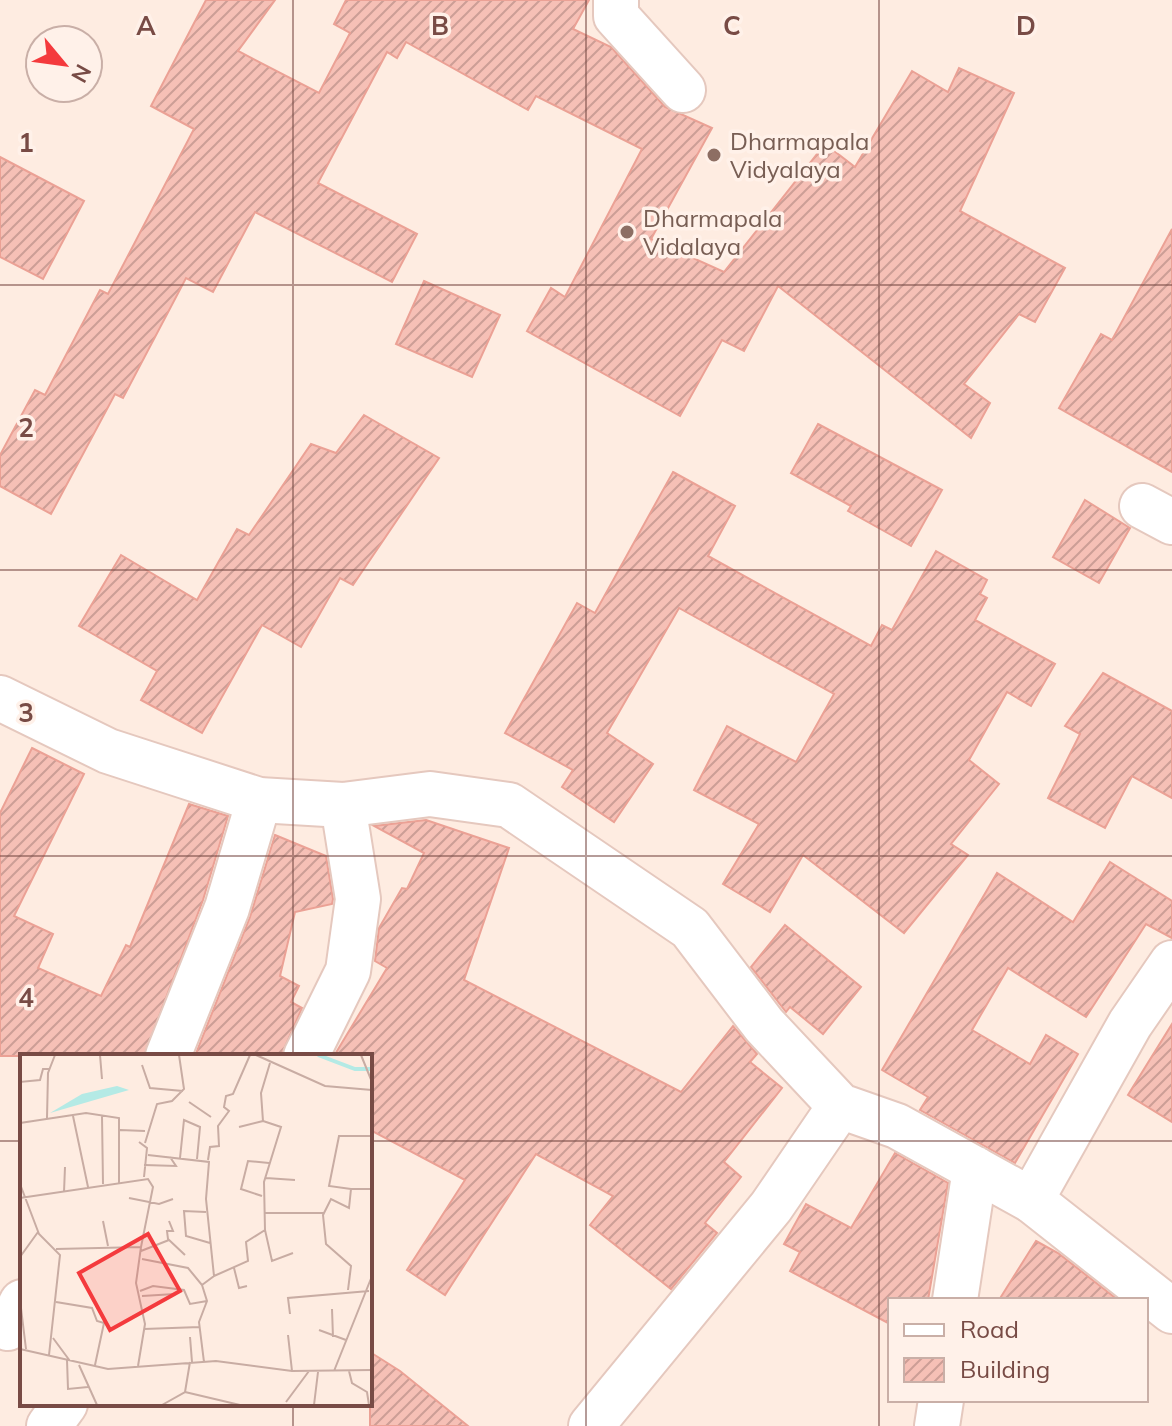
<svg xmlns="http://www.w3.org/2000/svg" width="1172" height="1426" viewBox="0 0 1172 1426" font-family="Mulish,sans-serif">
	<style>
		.building { fill: url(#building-hatch); stroke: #eba195; stroke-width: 2 }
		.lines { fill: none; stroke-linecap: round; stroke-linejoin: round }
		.minor-casing { stroke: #e5c8be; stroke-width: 48 }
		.minor { stroke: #fff; stroke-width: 44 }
		.grid { fill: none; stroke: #784b45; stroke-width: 2; stroke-opacity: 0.55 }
		.education-dot { fill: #8d6e63; stroke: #fff1e9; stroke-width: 3 }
		.labels { text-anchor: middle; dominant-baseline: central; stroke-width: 7; stroke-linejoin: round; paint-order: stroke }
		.education-label { font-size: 24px; fill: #785e54; stroke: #fff1e9; text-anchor: start }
		.inset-river { fill: none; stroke: #b4eae5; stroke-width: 4 }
		.inset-road { fill: none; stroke: #c8aca3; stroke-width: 2 }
		.view { fill: #f43a3d; fill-opacity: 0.15; stroke: #f43a3d; stroke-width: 4 }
		.inset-edge { fill: none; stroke: #784b45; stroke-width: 4 }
		.grid-label { font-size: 26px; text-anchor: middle; font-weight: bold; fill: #784b45; stroke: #fff1e9; stroke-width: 7; stroke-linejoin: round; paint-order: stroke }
	</style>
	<defs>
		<pattern id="building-hatch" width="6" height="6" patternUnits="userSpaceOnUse" patternTransform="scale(2)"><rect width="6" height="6" fill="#f6c0b6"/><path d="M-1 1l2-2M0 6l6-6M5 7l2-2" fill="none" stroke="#cc9e96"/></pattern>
	</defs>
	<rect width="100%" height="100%" fill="#feece1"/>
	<g class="building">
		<polygon points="206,0 275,0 238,51 319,93 350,33 334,24 346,0 589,0 573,29 611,47 665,107 712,128 651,239 724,272 825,144 855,167 912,71 948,92 959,68 1014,93 960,211 1065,268 1035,322 1019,314 964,384 990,403 971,438 778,286 744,351 722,340 680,416 527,331 551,288 565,297 642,149 536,96 528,110 406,42 397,58 387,52 318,183 417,234 392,282 255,212 213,292 186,278 123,398 115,394 51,514 0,486 0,455 35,390 45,395 100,290 108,294 194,129 151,106"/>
		<polygon points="0,157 84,201 43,279 0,257"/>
		<polygon points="1172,229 1172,472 1059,408 1101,334 1112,340"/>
		<polygon points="424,281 500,315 472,377 396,344"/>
		<polygon points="364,415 439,458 353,585 340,578 301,647 262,625 202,733 141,700 157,671 79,626 121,555 197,600 237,529 249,535 311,444 336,453"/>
		<polygon points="818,424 942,490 911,546 848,511 851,506 791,473"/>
		<polygon points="673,472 735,506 708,556 871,646 882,625 892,630 936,551 987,580 980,594 987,598 975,620 1055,664 1031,706 1007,692 969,760 999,784 951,844 968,855 904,933 803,855 770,912 723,884 759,824 694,790 727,726 796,762 834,694 679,608 607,733 653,764 614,822 562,787 573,770 505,733 577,603 595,613"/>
		<polygon points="1085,500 1130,528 1099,583 1053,557"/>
		<polygon points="1103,673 1172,711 1172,798 1132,776 1105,828 1048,798 1080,734 1065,726"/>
		<polygon points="32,748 84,774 14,916 53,934 38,968 101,996 126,945 130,947 189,804 228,816 203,900 144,1056 0,1056 0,813"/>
		<polygon points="426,820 509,848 464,980 681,1092 733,1026 757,1054 750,1062 782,1088 724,1162 741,1177 705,1223 717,1233 671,1289 590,1225 613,1196 536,1154 445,1295 407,1270 465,1180 370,1130 370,1056 334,1056 387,968 375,961 379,928 402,888 407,889 424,853 374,826"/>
		<polygon points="275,835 326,856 333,899 332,904 295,912 280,976 299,986 291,1002 302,1008 281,1056 195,1056 250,917"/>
		<polygon points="1110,862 1172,901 1172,938 1146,924 1086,1017 1008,968 972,1030 1030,1064 1046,1035 1078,1054 1015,1163 920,1110 928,1097 882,1070 997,873 1073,922"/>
		<polygon points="785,925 861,987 823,1034 790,1007 786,1012 751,967"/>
		<polygon points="1172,1024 1172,1122 1128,1095"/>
		<polygon points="895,1153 948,1183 928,1300 890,1300 890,1324 790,1271 800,1252 784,1244 806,1204 851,1228"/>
		<polygon points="1036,1241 1058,1253 1118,1300 999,1300"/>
		<polygon points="370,1352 400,1371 468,1426 370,1426"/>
	</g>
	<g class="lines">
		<defs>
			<g id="minor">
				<polyline points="616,0 616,16 683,90"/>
				<polyline points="1142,506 1172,522"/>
				<polyline points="0,698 108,751 259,800 343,805 430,794 509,805 690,928 764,1025 840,1106 897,1126 1031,1200 1130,1024 1172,963"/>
				<polyline points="168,1056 227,908 259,800"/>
				<polyline points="306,1056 348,971 358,899 343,805"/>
				<polyline points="1031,1200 1172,1311"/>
				<polyline points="955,1300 975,1169"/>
				<polyline points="8,1328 22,1302"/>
				<polyline points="49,1426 65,1404"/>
				<polyline points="591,1426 771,1207 840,1106"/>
				<polyline points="937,1426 941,1400"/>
			</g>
		</defs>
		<use href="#minor" class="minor-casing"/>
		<use href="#minor" class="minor"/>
	</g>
	<path class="grid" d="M293 0V1056M586 0V1426M879 0V1426M0 285H1172M0 570H1172M0 856H1172M0 1141H22M370 1141H1172M293 1404V1426"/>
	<g class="education-dot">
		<circle cx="714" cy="155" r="8"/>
		<circle cx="627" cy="232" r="8"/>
	</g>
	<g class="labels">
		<g class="education-label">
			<text x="730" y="141">Dharmapala<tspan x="730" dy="28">Vidyalaya</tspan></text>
			<text x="643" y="218">Dharmapala<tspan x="643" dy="28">Vidalaya</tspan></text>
		</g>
	</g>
	<g transform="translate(20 1054)">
		<rect width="352" height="352" fill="#feece1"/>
		<path d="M97 32 109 36 30 59 62 40Z" fill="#b4eae5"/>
		<path class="inset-river" d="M298 1 335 15H352"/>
		<path class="inset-road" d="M80 1 82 25M236 1 305 32 352 36M341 1 352 28M0 9V28L20 26 23 15H29M250 9 241 39 243 67 261 73 244 128 245 176 252 207 273 199M122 11 130 34 163 37M352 36V74M169 48 191 63M53 62 68 133M82 62 83 130M27 64 28 19 35 1M0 69 66 59 99 64V130M219 73 243 67M100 76 125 77M119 88 127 94 124 123M125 89 137 50 152 47 164 35 159 1M128 101 189 108 186 145 194 222 182 231M160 104 164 66 180 73 177 105M188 106 190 93 199 92 198 72 209 57 204 53 206 42 213 40 230 1M124 111 156 112 150 103M246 124 275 126M0 130 19 180 40 201 29 301M331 135 309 132 319 82H352M44 138 45 113M242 142 221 135 228 107 249 109M0 144 128 125 133 133 121 193M109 144 139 150 153 145M186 158 164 157 166 182 190 189M245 159H304M83 167 88 192M149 167 153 177H147L148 185 165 201M36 195 121 193 116 229 125 270 118 312M121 197 149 186M0 203 18 178M122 205 168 214 182 231 187 247 179 268 184 308M214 214 219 234 227 232M194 222 228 207 226 188 245 176M328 236 331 212 306 190 303 161 311 145 329 154 331 135H352M120 237 133 232 164 236 170 250 187 247M122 242 155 240M0 246 6 295M36 248 72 254 77 267 84 269 75 311M312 255 313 283M270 260 268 244 349 237M124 275 180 273M299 276 326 286M268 281 272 317M170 283 172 308M33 284 50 307M0 295 88 315 196 307 272 317 352 316M47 306 48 335 68 333M59 311 77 351M314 317 352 222M329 317 332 329 347 338 349 351M165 338 220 351M266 348 289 317M142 351 165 338 170 308M294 351 298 318"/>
		<path class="view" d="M128 180 160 237 90 276 59 219Z"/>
		<rect width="352" height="352" class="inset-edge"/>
	</g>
	<g class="grid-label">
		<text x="146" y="35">A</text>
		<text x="440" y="35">B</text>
		<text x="732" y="35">C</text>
		<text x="1026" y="35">D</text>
		<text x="26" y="152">1</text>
		<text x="26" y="437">2</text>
		<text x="26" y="722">3</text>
		<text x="26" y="1007">4</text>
	</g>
	<rect x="888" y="1298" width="260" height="104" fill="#fff1e9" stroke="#c9afa7" stroke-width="2"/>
	<rect x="904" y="1324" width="40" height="12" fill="#ffffff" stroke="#c9afa7" stroke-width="2"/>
	<text x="960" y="1338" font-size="24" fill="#784b45">Road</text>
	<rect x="904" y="1358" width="40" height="24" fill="url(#building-hatch)" stroke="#c9afa7" stroke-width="2"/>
	<text x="960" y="1378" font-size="24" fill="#784b45">Building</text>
	<g transform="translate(64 64) rotate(119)"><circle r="38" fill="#fff1e9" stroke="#c9afa7" stroke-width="2"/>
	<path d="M0-6L14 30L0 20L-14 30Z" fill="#f43a3d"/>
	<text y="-12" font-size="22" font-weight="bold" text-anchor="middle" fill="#784b45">N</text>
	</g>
</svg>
